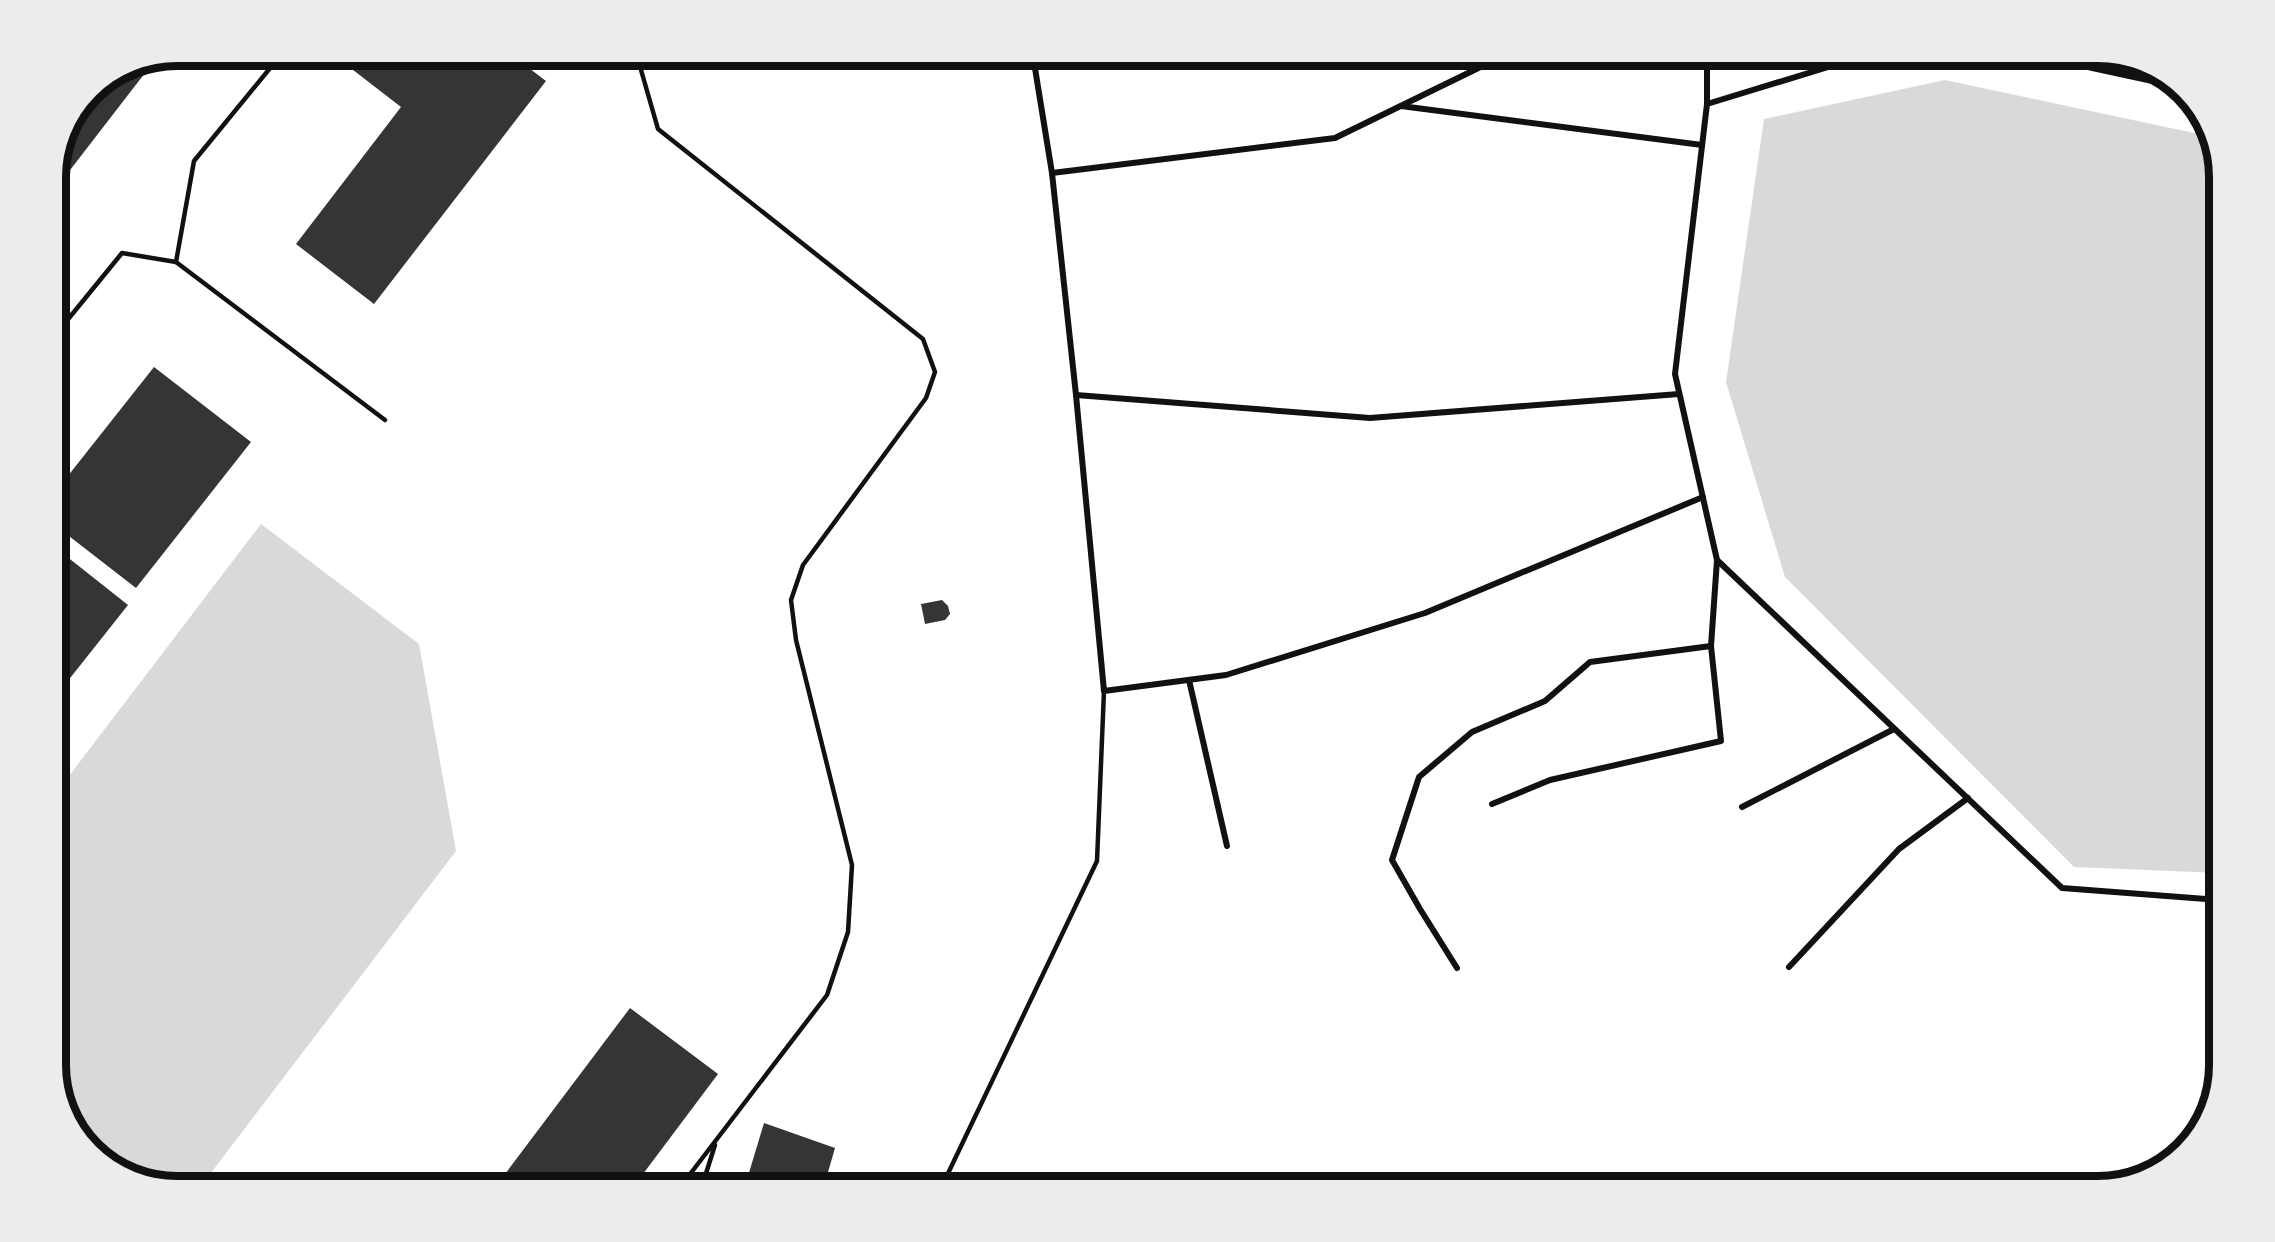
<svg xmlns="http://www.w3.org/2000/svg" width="2275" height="1242" viewBox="0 0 2275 1242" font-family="'Archivo Narrow',sans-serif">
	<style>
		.water { fill: #d9d9d9 }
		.building { fill: #353535 }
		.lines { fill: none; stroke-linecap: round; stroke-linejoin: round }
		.service { stroke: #111; stroke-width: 4.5 }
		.minor { stroke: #111; stroke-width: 6 }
		.rim { fill: none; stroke: #111; stroke-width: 8 }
	</style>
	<rect width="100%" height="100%" fill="#fff"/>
	<g class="water">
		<polygon points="1945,80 2208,136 2219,169 2219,873 2074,867 1785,577 1726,382 1764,119"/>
		<polygon points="261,524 419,644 456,851 201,1186 177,1186 123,1174 76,1132 56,1073 56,793"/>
	</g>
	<g class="building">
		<polygon points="335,56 513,56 546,81 374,304 296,244 401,107"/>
		<polygon points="155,60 67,174 56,172 68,124 91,91 131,65"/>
		<polygon points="154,367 251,442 136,588 56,526 56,491"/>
		<polygon points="56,548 128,605 63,687 56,681"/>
		<polygon points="942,600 948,606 950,614 945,620 925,624 921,604"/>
		<polygon points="630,1008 718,1074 634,1186 496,1186"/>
		<polygon points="764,1123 835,1148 824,1186 745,1186"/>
	</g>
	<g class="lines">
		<g class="service">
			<polyline points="280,56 194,161 176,262 385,420"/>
			<polyline points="637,56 658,129 923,339 935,372 926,398 803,565 791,600 796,640 852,865 848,932 827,995 681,1186"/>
			<polyline points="56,334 122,253 176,262"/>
			<polyline points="702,1186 715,1145"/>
			<polyline points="942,1186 1097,861 1104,691"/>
		</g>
		<g class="minor">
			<polyline points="1033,56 1052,173 1076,395 1104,691 1226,675 1425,613 1703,497"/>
			<polyline points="1707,56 1707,104"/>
			<polyline points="1864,56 1707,104 1675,374 1717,560 2062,888 2219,900"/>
			<polyline points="2037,56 2171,85"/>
			<polyline points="1401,106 1702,145"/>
			<polyline points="1052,173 1335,138 1503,56"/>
			<polyline points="1076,395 1370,418 1679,394"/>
			<polyline points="1189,680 1227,846"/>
			<polyline points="1492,804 1550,780 1721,741 1711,646 1717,560"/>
			<polyline points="1742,807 1894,729"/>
			<polyline points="1789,967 1899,849 1968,798"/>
			<polyline points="1457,968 1420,909 1392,860 1419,777 1472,732 1545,701 1590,662 1711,646"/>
		</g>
	</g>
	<path d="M0 0H2275V1242H0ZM177 66H2098A111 111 0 0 1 2209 177V1065A111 111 0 0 1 2098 1176H177A111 111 0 0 1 66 1065V177A111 111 0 0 1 177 66Z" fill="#ececec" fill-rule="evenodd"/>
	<path class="rim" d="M177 66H2098A111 111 0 0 1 2209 177V1065A111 111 0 0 1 2098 1176H177A111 111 0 0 1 66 1065V177A111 111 0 0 1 177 66Z"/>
</svg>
